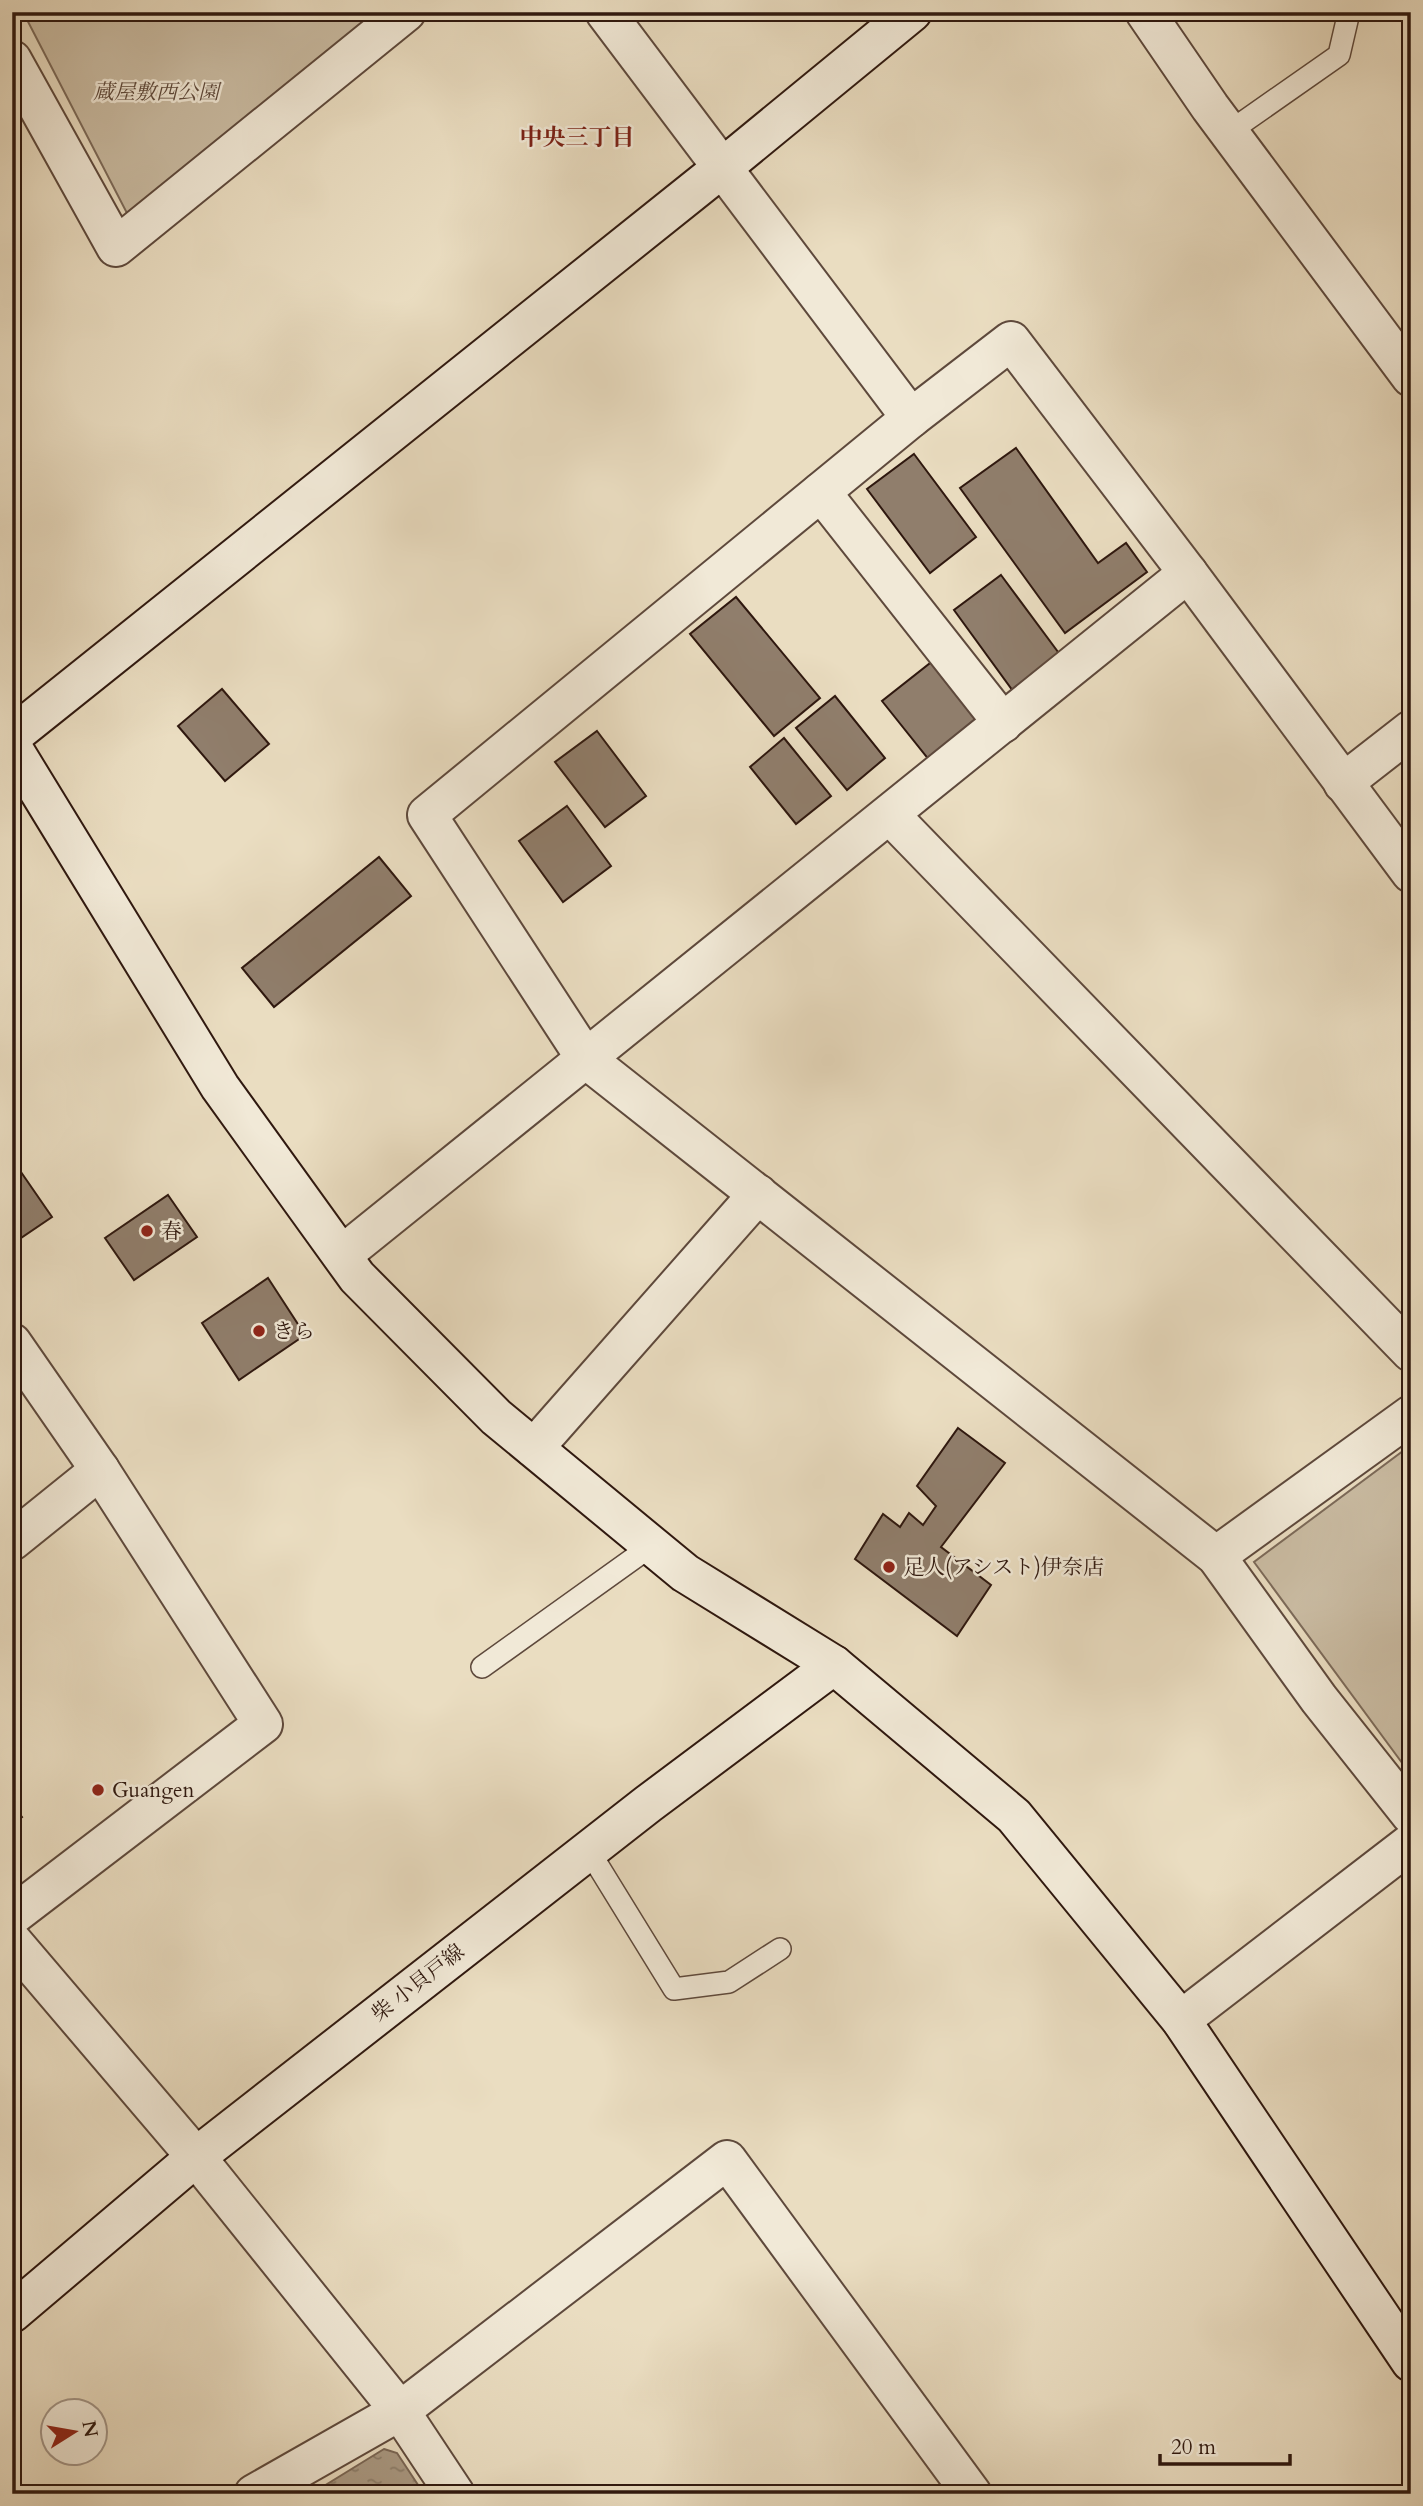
<svg xmlns="http://www.w3.org/2000/svg" width="1423" height="2506" viewBox="0 0 1423 2506" font-family="Cardo,'Noto Serif JP',serif">
	<style>
		.park { fill: #cabca3; stroke: #7c6a59; stroke-width: 2 }
		.water { fill: url(#water-ripples); stroke: #796655; stroke-width: 2 }
		.building { fill: #907e6c; stroke: #2f180f; stroke-width: 2 }
		.lines { fill: none; stroke-linecap: round; stroke-linejoin: round }
		.lane-casing { stroke: #5e493c; stroke-width: 24 }
		.street-casing { stroke: #5e493c; stroke-width: 42 }
		.secondary-casing { stroke: #2f180f; stroke-width: 42 }
		.lane { stroke: #f1e9d7; stroke-width: 21 }
		.street { stroke: #f1e9d7; stroke-width: 38 }
		.secondary { stroke: #f1e9d7; stroke-width: 38 }
		.poi-dot { fill: #8f2418; stroke: #f1e9d7; stroke-width: 2.5 }
		.labels { text-anchor: middle; dominant-baseline: central; stroke-width: 5; stroke-linejoin: round; paint-order: stroke }
		.park-label { font-size: 21px; font-style: italic; fill: #5e493b; stroke: #f1e9d7 }
		.poi-label { font-size: 21px; fill: #2f180f; stroke: #f1e9d7; text-anchor: start }
		.street-label { font-size: 21px; fill: #2f180f; stroke: #f1e9d7 }
		.neighbourhood-label { font-size: 23px; font-weight: bold; fill: #7a1f14; stroke: #f1e9d7 }
	</style>
	<defs>
		<pattern id="water-ripples" width="26" height="14" patternUnits="userSpaceOnUse" patternTransform="scale(1.75)"><rect width="26" height="14" fill="#aa9a84"/><path d="M2 4q2-2 4 0t4 0M15 11q2-2 4 0t4 0" fill="none" stroke="#8b7d6a"/></pattern>
	</defs>
	<rect width="100%" height="100%" fill="#eaddc1"/>
	<filter id="stains"><feTurbulence type="fractalNoise" baseFrequency=".00286" numOctaves="4"/><feColorMatrix values="0 0 0 0 .2 0 0 0 0 .09 0 0 0 0 .02 0 0 0 .5 -.17"/></filter>
	<radialGradient id="worn" r=".72"><stop offset=".6" stop-color="#630" stop-opacity="0"/><stop offset="1" stop-color="#630" stop-opacity=".3"/></radialGradient>
	<g class="park">
		<polygon points="23,12 375,12 130,219"/>
		<polygon points="1411,1445 1411,1775 1254,1562"/>
	</g>
	<polygon class="water" points="384,2449 397,2453 424,2494 311,2494"/>
	<g class="building">
		<polygon points="1016,448 1098,563 1126,543 1147,572 1065,633 960,488"/>
		<polygon points="914,454 976,537 930,573 867,489"/>
		<polygon points="1001,575 1061,656 1013,691 954,610"/>
		<polygon points="736,597 820,698 774,736 690,634"/>
		<polygon points="934,660 981,719 930,761 882,701"/>
		<polygon points="222,689 269,744 225,781 178,726"/>
		<polygon points="835,696 885,758 847,790 796,728"/>
		<polygon points="597,731 646,796 605,827 555,762"/>
		<polygon points="784,738 831,796 796,824 750,767"/>
		<polygon points="567,806 611,866 563,902 519,841"/>
		<polygon points="379,857 411,896 274,1007 242,968"/>
		<polygon points="12,1159 52,1217 12,1244"/>
		<polygon points="168,1195 197,1237 134,1280 105,1238"/>
		<polygon points="268,1278 305,1335 239,1380 202,1323"/>
		<polygon points="958,1428 1005,1463 941,1547 991,1585 957,1636 855,1559 883,1514 900,1527 909,1513 923,1525 936,1506 917,1486"/>
		<polygon points="12,1804 22,1817 12,1825"/>
	</g>
	<g class="lines">
		<defs>
			<g id="lane">
				<polyline points="1229,132 1339,55 1349,12"/>
				<polyline points="482,1667 651,1546"/>
				<polyline points="589,1851 674,1989 729,1982 780,1949"/>
			</g>
			<g id="street">
				<polyline points="605,12 911,418"/>
				<polyline points="1145,12 1210,107 1411,377"/>
				<polyline points="12,60 116,247 406,12"/>
				<polyline points="821,492 1003,723"/>
				<polyline points="1343,783 1411,730"/>
				<polyline points="890,815 1411,1352"/>
				<polyline points="1411,873 1188,573 1011,341 911,418 427,815 586,1059 1216,1556 1319,1699 1411,1815"/>
				<polyline points="342,1255 1188,573"/>
				<polyline points="12,1343 100,1470 263,1724 12,1916"/>
				<polyline points="534,1448 758,1194"/>
				<polyline points="12,1541 100,1470"/>
				<polyline points="1216,1556 1411,1415"/>
				<polyline points="12,1941 196,2157 400,2411 455,2494"/>
				<polyline points="1181,2020 1411,1843"/>
				<polyline points="254,2494 400,2411 727,2160 972,2494"/>
			</g>
			<g id="secondary">
				<polyline points="12,736 722,168 912,12"/>
				<polyline points="12,747 220,1087 357,1277 496,1417 685,1573 834,1665 1014,1816 1181,2020 1411,2362"/>
				<polyline points="12,2313 196,2157 648,1804 834,1665"/>
			</g>
		</defs>
		<use href="#lane" class="lane-casing"/>
		<use href="#street" class="street-casing"/>
		<use href="#secondary" class="secondary-casing"/>
		<use href="#lane" class="lane"/>
		<use href="#street" class="street"/>
		<use href="#secondary" class="secondary"/>
	</g>
	<g class="poi-dot">
		<circle cx="147" cy="1231" r="7"/>
		<circle cx="259" cy="1331" r="7"/>
		<circle cx="889" cy="1567" r="7"/>
		<circle cx="98" cy="1790" r="7"/>
	</g>
	<g class="labels">
		<g class="park-label">
			<text x="156" y="92">蔵屋敷西公園</text>
		</g>
		<g class="poi-label">
			<text x="161" y="1231">春</text>
			<text x="273" y="1331">きら</text>
			<text x="903" y="1567">足人(アシスト)伊奈店</text>
			<text x="112" y="1790">Guangen</text>
		</g>
		<g class="street-label">
			<text transform="translate(418 1983) rotate(-38)">柴 小貝戸線</text>
		</g>
		<g class="neighbourhood-label">
			<text x="577" y="137">中央三丁目</text>
		</g>
	</g>
	<rect width="1423" height="2506" fill="none" stroke="#eaddc1" stroke-width="42"/>
	<rect x="14" y="14" width="1395" height="2478" fill="none" stroke="#2f180f" stroke-width="3.5"/>
	<rect x="21" y="21" width="1381" height="2464" fill="none" stroke="#2f180f" stroke-width="2"/>
	<g transform="translate(74 2432) rotate(79)"><circle r="33" fill="#f1e9d7" stroke="#a39587" stroke-width="2"/>
	<path d="M0-5L12 26L0 18L-12 26Z" fill="#8f2418"/>
	<text y="-10" font-size="19" font-weight="bold" text-anchor="middle" fill="#2f180f">N</text>
	</g>
	<path d="M1160 2454v10h130v-10" fill="none" stroke="#2f180f" stroke-width="3.5"/>
	<text x="1171" y="2454" font-size="21" fill="#2f180f" stroke="#f1e9d7" stroke-width="5" paint-order="stroke">20 m</text>
	<rect width="100%" height="100%" filter="url(#stains)"/>
	<rect width="100%" height="100%" fill="url(#worn)"/>
</svg>
